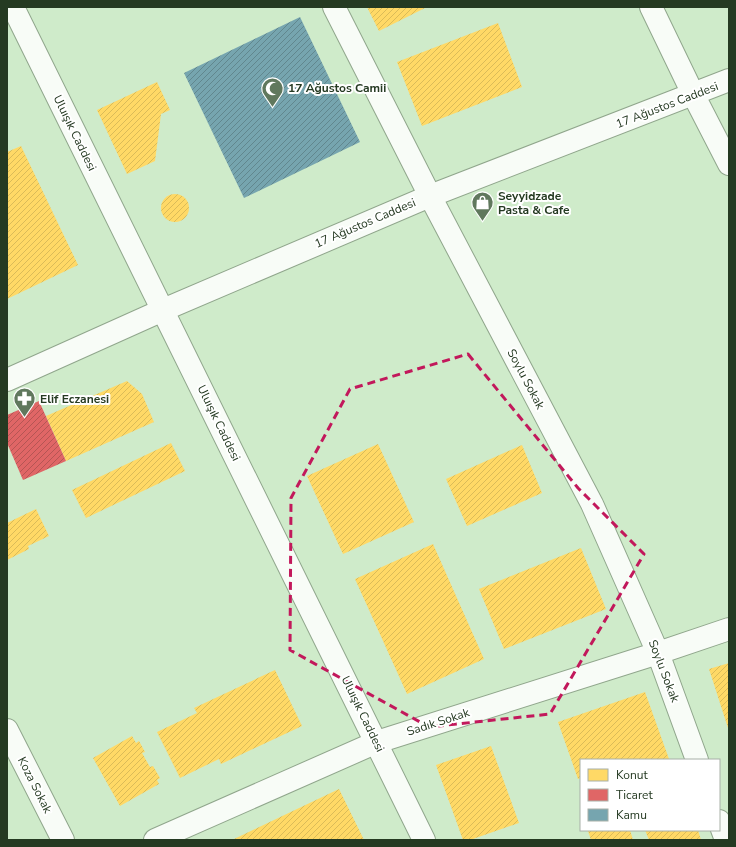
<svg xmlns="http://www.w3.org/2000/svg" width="736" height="847" viewBox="0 0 736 847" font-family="'Nunito Sans',sans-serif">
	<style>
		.homes { fill: url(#homes-hatch) }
		.shops { fill: url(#shops-hatch) }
		.public { fill: url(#public-hatch) }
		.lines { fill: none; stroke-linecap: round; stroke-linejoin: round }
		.minor-casing { stroke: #90a68c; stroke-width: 24 }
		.tertiary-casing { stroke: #90a68c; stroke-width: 24 }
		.minor { stroke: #f8fcf7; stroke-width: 22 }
		.tertiary { stroke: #f8fcf7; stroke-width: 22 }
		.marked { fill: none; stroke: #c2185b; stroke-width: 3; stroke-dasharray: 8 5; stroke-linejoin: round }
		.labels { text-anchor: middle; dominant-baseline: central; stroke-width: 4; stroke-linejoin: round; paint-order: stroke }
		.poi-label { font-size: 12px; font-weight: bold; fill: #253a22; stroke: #fff; text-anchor: start }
		.street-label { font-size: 12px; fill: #253a22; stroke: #fff }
	</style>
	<defs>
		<pattern id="homes-hatch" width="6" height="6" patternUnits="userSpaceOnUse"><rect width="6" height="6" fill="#ffd966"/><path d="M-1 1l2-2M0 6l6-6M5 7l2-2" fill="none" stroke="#dabb58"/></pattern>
		<pattern id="shops-hatch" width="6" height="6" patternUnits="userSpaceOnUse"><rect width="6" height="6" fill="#e06666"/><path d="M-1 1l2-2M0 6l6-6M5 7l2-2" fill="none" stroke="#b55554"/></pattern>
		<pattern id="public-hatch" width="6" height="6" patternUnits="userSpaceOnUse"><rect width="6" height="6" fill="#76a5af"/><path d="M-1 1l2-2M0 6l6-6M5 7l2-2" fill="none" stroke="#61878e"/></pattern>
	</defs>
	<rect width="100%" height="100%" fill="#cfebca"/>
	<g class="homes">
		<polygon points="367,7 427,7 379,31"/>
		<polygon points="498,23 522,87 422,126 397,62"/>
		<polygon points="157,82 170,110 161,114 155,161 127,174 97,110"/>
		<polygon points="21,146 78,265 7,299 7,152"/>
		<circle cx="175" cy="208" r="14"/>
		<polygon points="127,381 142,394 154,422 66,461 46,416"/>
		<polygon points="171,443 185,471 86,518 72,490"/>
		<polygon points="378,444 414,522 343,554 307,476"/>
		<polygon points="522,445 542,493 467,526 446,479"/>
		<polygon points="36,509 49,536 28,546 29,549 7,560 7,523"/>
		<polygon points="433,544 484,659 407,694 355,579"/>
		<polygon points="581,548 606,609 504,649 479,589"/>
		<polygon points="729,663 729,727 728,728 709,669"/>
		<polygon points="275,670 302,726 221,764 219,759 180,778 157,732 197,713 194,708"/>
		<polygon points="645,692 669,759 581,760 581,778 578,779 558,722"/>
		<polygon points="132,736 136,743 139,741 145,752 142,753 150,767 153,766 160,778 157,780 159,784 120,806 93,758"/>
		<polygon points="491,746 519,823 470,840 463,840 436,765"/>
		<polygon points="339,789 364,840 232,840"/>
		<polygon points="590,830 630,830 633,840 591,840 588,831"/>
		<polygon points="645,830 698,830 701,840 649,840"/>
	</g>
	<polygon class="shops" points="39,401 66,461 23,480 7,443 7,415"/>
	<polygon class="public" points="300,17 360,142 244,198 184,73"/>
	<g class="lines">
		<defs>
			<g id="minor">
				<polyline points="13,7 424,840"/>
				<polyline points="334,7 430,196 592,504 658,653 697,760"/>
				<polyline points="651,7 693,94 729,164"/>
				<polyline points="7,730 63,840"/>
				<polyline points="719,821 726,840"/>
				<polyline points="155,840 377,742 658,653 729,629"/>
			</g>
			<polyline id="tertiary" points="7,380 163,310 430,196 729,80"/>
		</defs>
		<use href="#minor" class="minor-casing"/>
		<use href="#tertiary" class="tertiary-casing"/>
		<use href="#minor" class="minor"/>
		<use href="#tertiary" class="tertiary"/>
	</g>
	<path class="marked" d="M468 354 578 488 644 554 550 714 429 727 290 650 291 498 350 389Z"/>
	<defs>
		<symbol id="mosque-pin" viewBox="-11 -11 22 30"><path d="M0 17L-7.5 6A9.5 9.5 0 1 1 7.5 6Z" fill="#60785d" stroke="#fff"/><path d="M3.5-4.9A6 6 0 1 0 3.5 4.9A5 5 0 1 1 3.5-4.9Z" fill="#fff"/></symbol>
		<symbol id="shop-pin" viewBox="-11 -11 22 30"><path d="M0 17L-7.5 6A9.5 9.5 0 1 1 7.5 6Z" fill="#60785d" stroke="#fff"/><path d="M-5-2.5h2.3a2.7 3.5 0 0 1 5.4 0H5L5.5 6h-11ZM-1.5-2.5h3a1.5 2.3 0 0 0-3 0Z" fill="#fff"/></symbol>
		<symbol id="pharmacy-pin" viewBox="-11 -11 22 30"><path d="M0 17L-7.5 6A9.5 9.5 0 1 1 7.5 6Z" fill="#60785d" stroke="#fff"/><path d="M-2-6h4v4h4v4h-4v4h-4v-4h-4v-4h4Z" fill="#fff"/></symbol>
	</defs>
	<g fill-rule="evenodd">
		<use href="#mosque-pin" x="260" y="76" width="25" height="34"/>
		<use href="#shop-pin" x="470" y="190" width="25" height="34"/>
		<use href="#pharmacy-pin" x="12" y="386" width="25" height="34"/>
	</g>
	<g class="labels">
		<g class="poi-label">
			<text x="288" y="88">17 Ağustos Camii</text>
			<text x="498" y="196">Seyyidzade<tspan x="498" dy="14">Pasta &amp; Cafe</tspan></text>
			<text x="40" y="399">Elif Eczanesi</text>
		</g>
		<g class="street-label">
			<text transform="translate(667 105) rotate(-21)">17 Ağustos Caddesi</text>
			<text transform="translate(75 133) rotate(64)">Uluışık Caddesi</text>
			<text transform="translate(365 223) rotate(-23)">17 Ağustos Caddesi</text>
			<text transform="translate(526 379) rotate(62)">Soylu Sokak</text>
			<text transform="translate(219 423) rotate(64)">Uluışık Caddesi</text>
			<text transform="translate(664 671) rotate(69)">Soylu Sokak</text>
			<text transform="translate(363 714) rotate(64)">Uluışık Caddesi</text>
			<text transform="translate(438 722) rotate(-18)">Sadık Sokak</text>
			<text transform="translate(35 785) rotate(63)">Koza Sokak</text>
		</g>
	</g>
	<rect width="736" height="847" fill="none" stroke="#253a22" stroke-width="16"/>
	<rect x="580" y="759" width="140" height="72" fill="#ffffff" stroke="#a8b0a7"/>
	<rect x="588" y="769" width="20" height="12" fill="#ffd966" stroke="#a8b0a7"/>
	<text x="616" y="779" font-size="12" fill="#253a22">Konut</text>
	<rect x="588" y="789" width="20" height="12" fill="#e06666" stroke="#a8b0a7"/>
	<text x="616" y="799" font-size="12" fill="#253a22">Ticaret</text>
	<rect x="588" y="809" width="20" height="12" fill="#76a5af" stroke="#a8b0a7"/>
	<text x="616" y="819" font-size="12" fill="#253a22">Kamu</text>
</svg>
